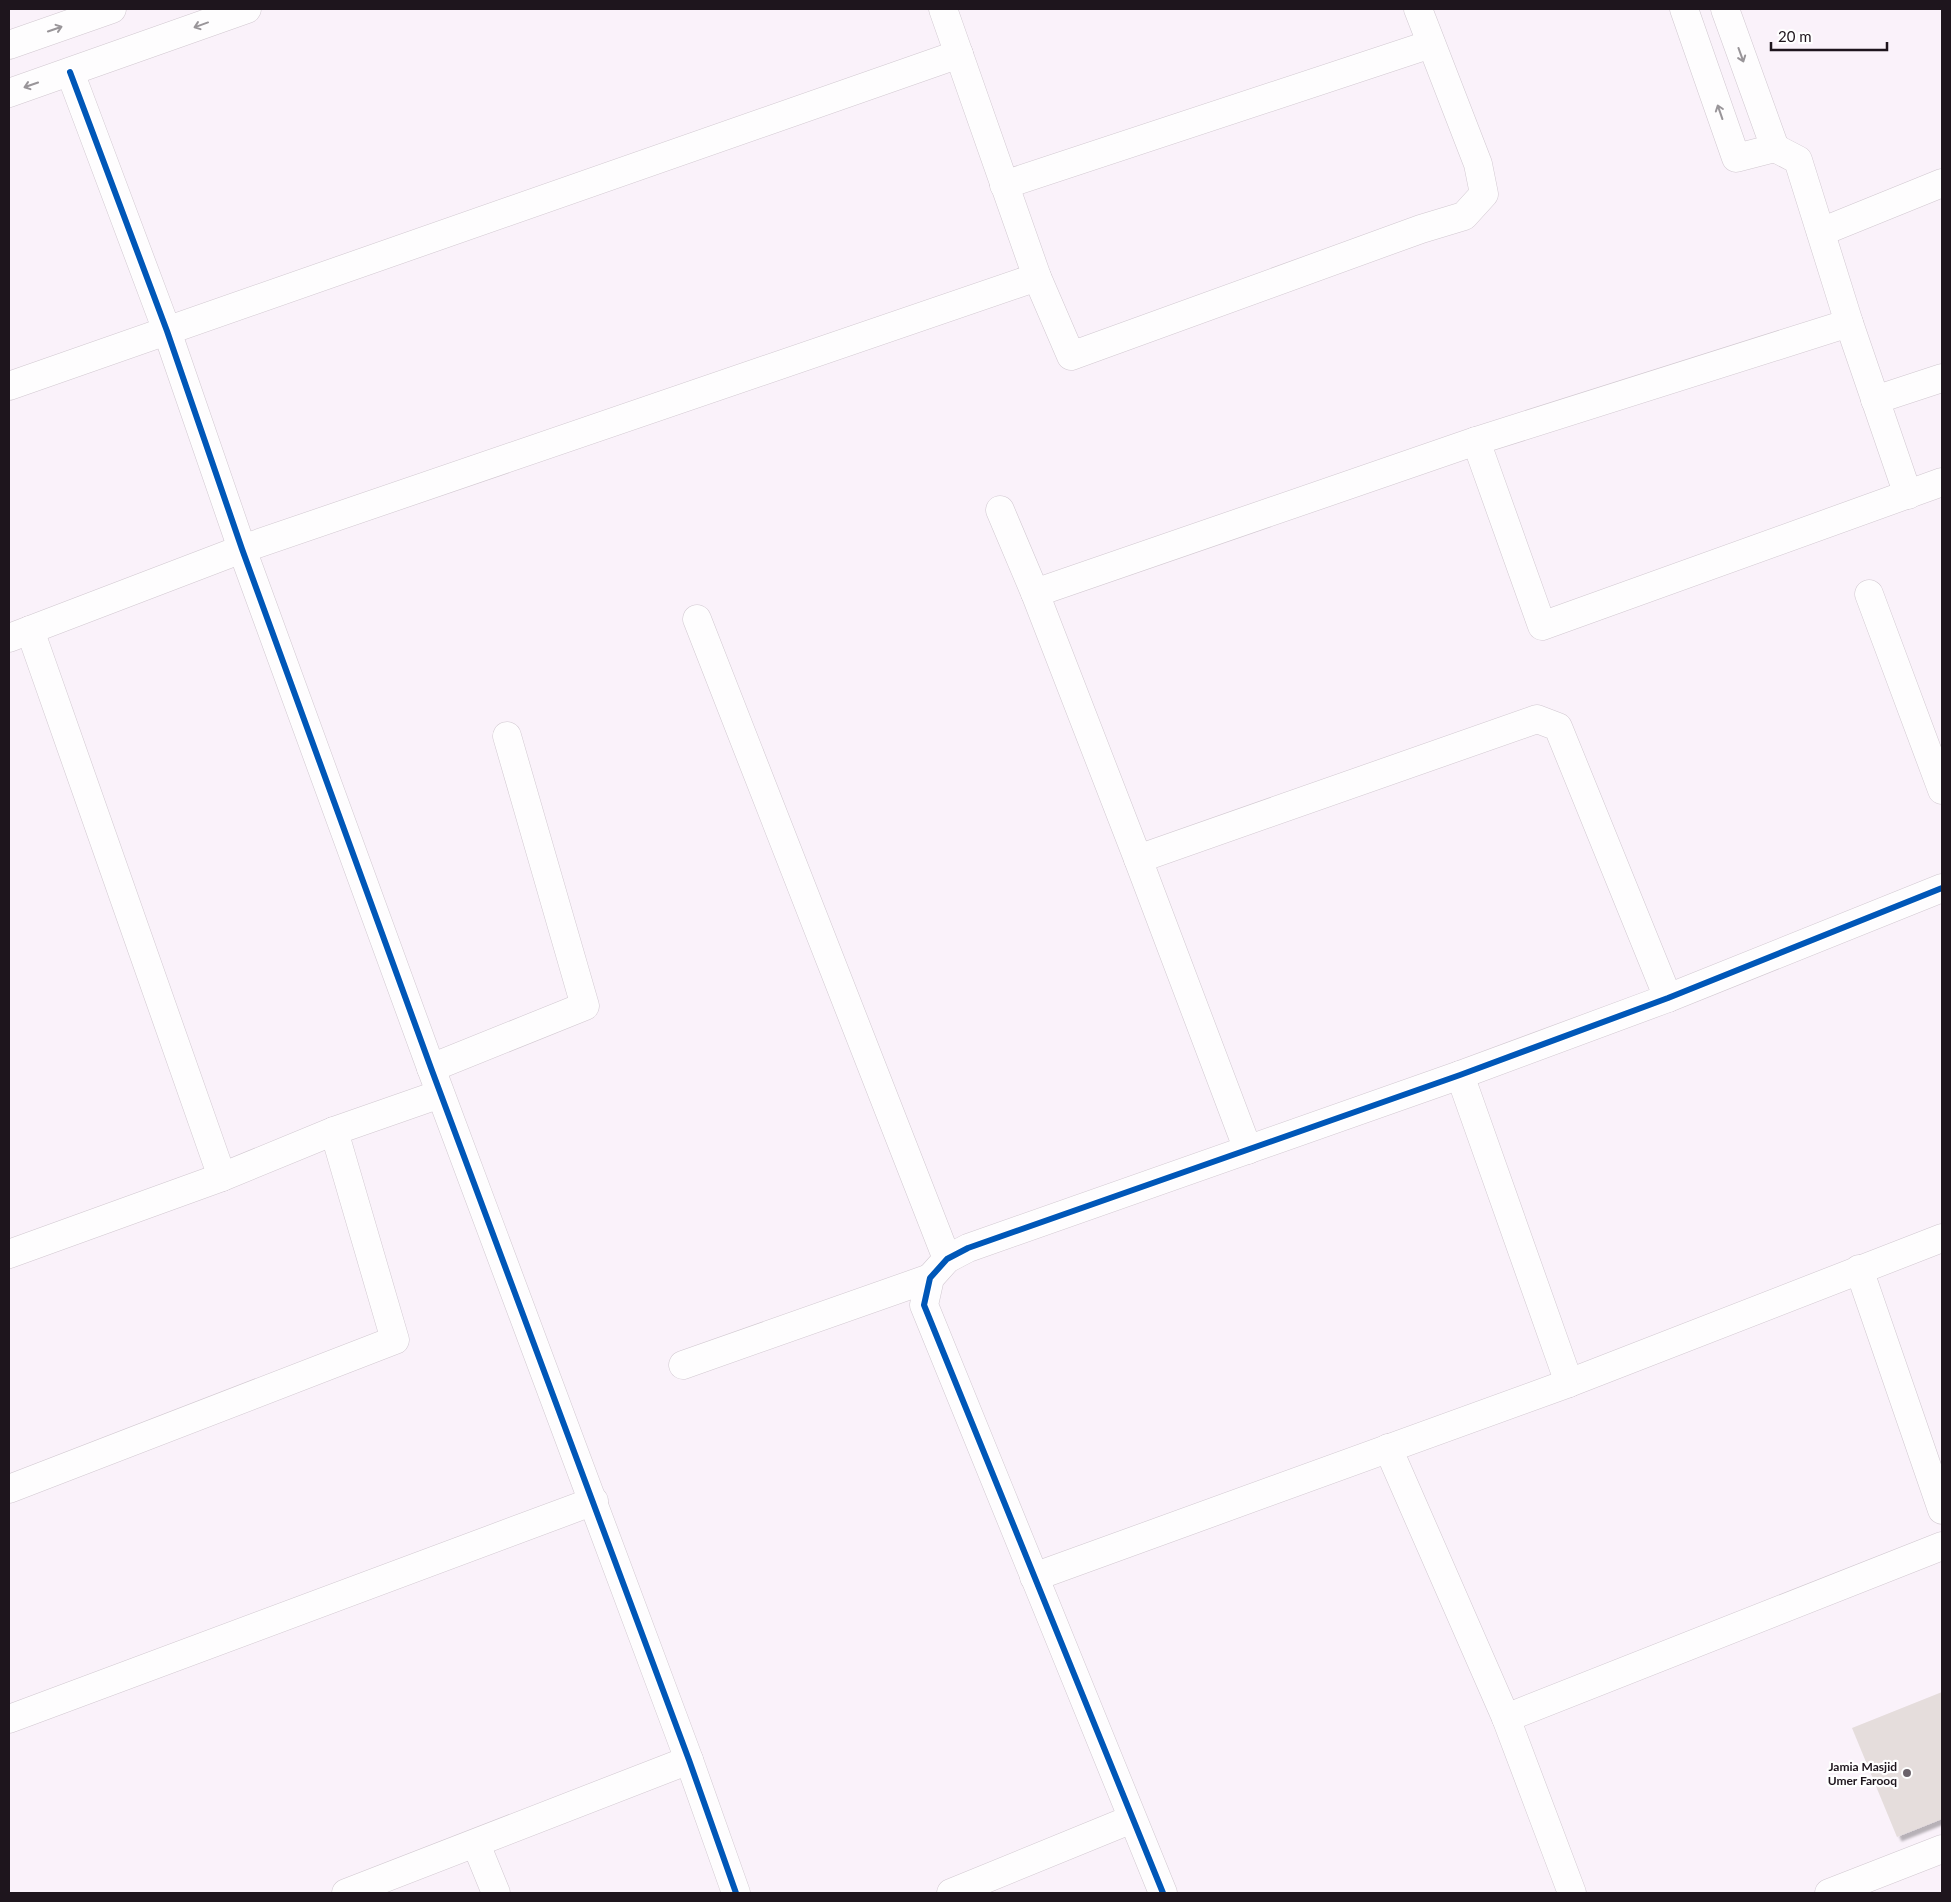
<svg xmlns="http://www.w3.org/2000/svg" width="1951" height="1902" viewBox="0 0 1951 1902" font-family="Lato,sans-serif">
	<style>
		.building { fill: #e5dddc; filter: url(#shadow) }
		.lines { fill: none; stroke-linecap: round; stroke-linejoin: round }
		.street-casing { stroke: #d1c8d0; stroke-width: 29 }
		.secondary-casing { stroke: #d1c8d0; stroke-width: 29 }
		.street { stroke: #fefdfe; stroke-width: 28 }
		.secondary { stroke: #fefdfe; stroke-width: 28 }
		.cycleway-casing { stroke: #fff; stroke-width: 9 }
		.cycleway { stroke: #0057b8; stroke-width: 6 }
		.oneway { stroke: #999599 }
		.poi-dot { fill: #6b626a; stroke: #fff; stroke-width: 2 }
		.labels { text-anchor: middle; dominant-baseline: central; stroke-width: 4.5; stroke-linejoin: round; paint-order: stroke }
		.poi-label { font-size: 12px; font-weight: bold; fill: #1e151d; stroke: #fff; text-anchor: end }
	</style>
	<defs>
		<filter id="shadow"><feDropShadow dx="4.5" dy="4.5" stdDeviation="1" flood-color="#0004"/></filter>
	</defs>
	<rect width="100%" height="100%" fill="#faf2fa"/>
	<polygon class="building" points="1942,1692 1942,1819 1897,1837 1852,1728"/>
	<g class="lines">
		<defs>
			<g id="street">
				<polyline points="943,9 1037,277 1071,356 1421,229 1464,216 1484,194 1478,164 1418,9"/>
				<polyline points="70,72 167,331 242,549 431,1068 689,1760 736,1893"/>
				<polyline points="1775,148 1798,160 1849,323 1908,495"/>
				<polyline points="1004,185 1431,44"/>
				<polyline points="1821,232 1942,183"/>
				<polyline points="9,386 959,54"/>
				<polyline points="1875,400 1942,378"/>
				<polyline points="1476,441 1542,626 1942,482"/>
				<polyline points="1000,510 1035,593 1138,859"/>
				<polyline points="1035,593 1476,441 1849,323"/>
				<polyline points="1869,594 1942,790"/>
				<polyline points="697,619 947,1259"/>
				<polyline points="30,630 222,1177"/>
				<polyline points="9,638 242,549 1037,277"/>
				<polyline points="431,1068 585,1006 507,736"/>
				<polyline points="1460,1075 1569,1383"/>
				<polyline points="1248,1150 1138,859 1537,719 1558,727 1668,998"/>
				<polyline points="9,1254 222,1177 334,1131 440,1094"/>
				<polyline points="1859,1269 1942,1510"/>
				<polyline points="683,1365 930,1278"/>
				<polyline points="1388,1448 1506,1718 1572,1893"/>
				<polyline points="9,1489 395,1340 334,1131"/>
				<polyline points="1034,1577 1569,1383 1942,1238"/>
				<polyline points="1506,1718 1942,1546"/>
				<polyline points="9,1719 594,1501"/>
				<polyline points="476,1844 496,1893"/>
				<polyline points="346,1893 689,1760"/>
				<polyline points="951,1893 1132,1819"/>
				<polyline points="1163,1893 924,1305 930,1278 947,1259 968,1248 1460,1075 1668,998 1942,888"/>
				<polyline points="1829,1893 1942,1849"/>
			</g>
			<g id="secondary">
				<polyline points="1684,9 1736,158 1775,148 1725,9"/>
				<polyline points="9,45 112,9"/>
				<polyline points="9,93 247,9"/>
			</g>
		</defs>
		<use href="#street" class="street-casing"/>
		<use href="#secondary" class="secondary-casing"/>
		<use href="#street" class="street"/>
		<use href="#secondary" class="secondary"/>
		<defs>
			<g id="cycleway">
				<polyline points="70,72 167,331 242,549 431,1068 689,1760 736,1893"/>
				<polyline points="1163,1893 924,1305 930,1278 947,1259 968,1248 1460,1075 1668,998 1942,888"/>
			</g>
		</defs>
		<use href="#cycleway" class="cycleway-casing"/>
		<use href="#cycleway" class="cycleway"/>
	</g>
	<defs><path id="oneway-shaft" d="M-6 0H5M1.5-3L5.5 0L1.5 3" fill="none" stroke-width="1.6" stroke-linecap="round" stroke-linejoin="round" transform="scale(1.25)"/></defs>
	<g class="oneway">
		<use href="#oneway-shaft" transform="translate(201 25) rotate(160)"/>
		<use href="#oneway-shaft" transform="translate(55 29) rotate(-19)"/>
		<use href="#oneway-shaft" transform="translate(1741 55) rotate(70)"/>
		<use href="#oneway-shaft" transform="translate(31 85) rotate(161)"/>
		<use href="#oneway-shaft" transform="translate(1720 112) rotate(-109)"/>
	</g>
	<circle class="poi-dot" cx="1907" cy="1773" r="5"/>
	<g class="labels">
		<g class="poi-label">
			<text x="1897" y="1766">Jamia Masjid<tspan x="1897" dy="14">Umer Farooq</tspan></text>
		</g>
	</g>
	<rect width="1951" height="1902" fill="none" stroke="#1e151d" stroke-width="20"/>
	<path d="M1771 42v8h116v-8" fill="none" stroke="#1e151d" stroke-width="2.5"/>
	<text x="1778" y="42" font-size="15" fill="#1e151d" stroke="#ffffff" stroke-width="4" paint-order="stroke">20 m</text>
</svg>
